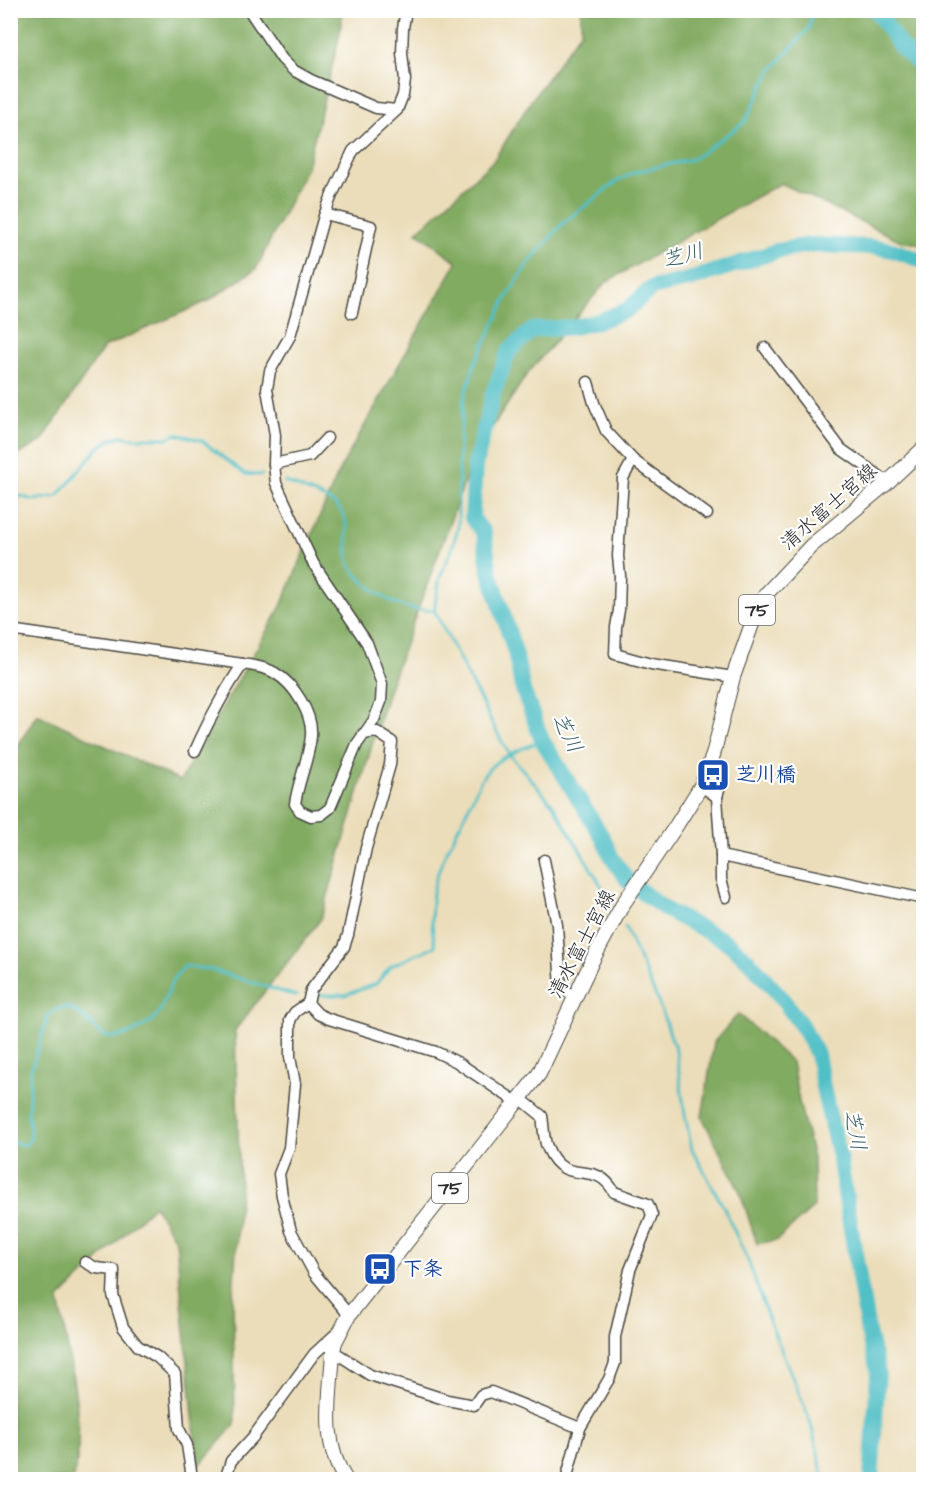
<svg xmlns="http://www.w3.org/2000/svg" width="934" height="1490" viewBox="0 0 934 1490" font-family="'Architects Daughter','Klee One',sans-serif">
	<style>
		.forest { fill: #82ab62; stroke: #566b46; stroke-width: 1.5 }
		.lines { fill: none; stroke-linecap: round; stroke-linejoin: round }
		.stream { stroke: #51bfc6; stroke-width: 3 }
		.river { stroke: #51bfc6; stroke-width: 16 }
		.minor-casing { stroke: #484640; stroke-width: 13 }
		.major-casing { stroke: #484640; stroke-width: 16 }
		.minor { stroke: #fff; stroke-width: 10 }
		.major { stroke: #fff; stroke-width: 14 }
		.labels { text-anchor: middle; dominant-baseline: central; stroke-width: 4.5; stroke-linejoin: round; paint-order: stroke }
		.shield { fill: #fff; stroke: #6b6b6b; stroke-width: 1.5 }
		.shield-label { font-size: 18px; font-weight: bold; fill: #2b2b2b }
		.street-label { font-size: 20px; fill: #2b2b2b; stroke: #fff }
		.transit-label { font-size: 20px; font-weight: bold; fill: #164399; stroke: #fff; text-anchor: start }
		.water-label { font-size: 21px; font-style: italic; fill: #385f61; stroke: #fff }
	</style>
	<rect width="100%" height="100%" fill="#fff"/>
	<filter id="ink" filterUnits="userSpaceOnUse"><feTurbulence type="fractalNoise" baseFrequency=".0167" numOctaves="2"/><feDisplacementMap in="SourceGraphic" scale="12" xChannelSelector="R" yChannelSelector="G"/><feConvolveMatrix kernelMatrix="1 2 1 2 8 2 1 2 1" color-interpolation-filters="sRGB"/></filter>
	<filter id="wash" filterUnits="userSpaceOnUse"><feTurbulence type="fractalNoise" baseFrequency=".008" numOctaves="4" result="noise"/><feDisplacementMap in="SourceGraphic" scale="24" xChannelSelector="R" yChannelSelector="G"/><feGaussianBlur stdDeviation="1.35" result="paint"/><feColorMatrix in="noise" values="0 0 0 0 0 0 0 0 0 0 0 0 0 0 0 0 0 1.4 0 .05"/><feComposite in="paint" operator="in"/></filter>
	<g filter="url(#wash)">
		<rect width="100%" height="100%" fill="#ebddb9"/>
		<g class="forest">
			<polygon points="11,11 343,11 339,38 307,167 256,269 208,301 104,347 42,441 11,459"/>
			<path d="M581 11H923V244L903 242 781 183 606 282 527 374 475 454 388 691 321 919 235 1030 240 1190 233 1295 235 1424 198 1467 176 1241 154 1205 59 1299C67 1349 88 1432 73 1479L11 1480 10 759 37 714 180 781 281 606 341 467 457 262 417 232 494 160 531 101 581 31Z"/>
			<polygon points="738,1014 792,1062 799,1102 813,1158 814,1207 777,1240 757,1244 740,1192 702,1117 714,1042"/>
		</g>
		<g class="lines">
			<g class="stream">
				<path d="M285 482C297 487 328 498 336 505 353 521 344 543 349 563 352 570 358 576 363 581 383 600 406 612 434 610"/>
				<polyline points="10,493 34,500 58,496 98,448 110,440 121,436 131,438 167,438 176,434 201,440 245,474 262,475"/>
				<polyline points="611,902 553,805 510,755 501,740 434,610 440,577 451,551 458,528 459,447 464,398 475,363 506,299 527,265 562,224 616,182 635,172 693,159 745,122 770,72 809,28 812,10"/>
				<polyline points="625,927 658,1001 676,1051 685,1115 692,1149 724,1208 749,1263 767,1315 810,1420 824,1480"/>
				<path d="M321 995H345L376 984 391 966 435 946C423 883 443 862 468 808 475 794 479 779 490 768 503 754 526 748 542 740"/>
				<path d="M10 1142 26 1145 31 1138 28 1113 31 1070 48 1016C71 991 89 1028 105 1036 117 1042 146 1027 155 1018 164 1008 167 992 173 980 176 975 181 971 185 966L212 970 296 996"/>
			</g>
			<g class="river">
				<polyline points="876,10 900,46 924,69"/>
				<polyline points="871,1480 878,1372 868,1332 839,1156 825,1097 817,1054 801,1025 781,997 748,960 727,942 666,910 628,881 612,858 603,838 542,740 523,690 515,652 489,569 484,533 472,518 475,466 493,394 509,351 532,330 574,327 599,321 627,310 652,288 692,279 777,251 808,245 876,247 892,250 924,261"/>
			</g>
		</g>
	</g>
	<g filter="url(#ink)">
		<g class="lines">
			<defs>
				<g id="minor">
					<polyline points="249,10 282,59 293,70 311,80 376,108 397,110"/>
					<polyline points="325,214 371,226 352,313"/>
					<polyline points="765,348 841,449 888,482"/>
					<polyline points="588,382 594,403 606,431 633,460 707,514"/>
					<polyline points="633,460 623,478 618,556 620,576 619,610 616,627 615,654 651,664 733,677"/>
					<polyline points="274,464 310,456 327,438"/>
					<path d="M10 630 243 664C253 666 266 667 275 673 294 684 313 714 311 736 309 759 298 781 295 804L300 811 311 816 321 815 330 808 357 744 374 720 381 702 382 684 367 643 313 563 276 483 274 464 275 435 267 389 270 371 290 336 324 216 332 195 353 151 397 110 403 95 405 80 402 53 403 28 406 10"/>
					<path d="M195 751C209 720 224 691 243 664"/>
					<polyline points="701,786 717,797 721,856 721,879 726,897"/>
					<polyline points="717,797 719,789 719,771"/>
					<polyline points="721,856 924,899"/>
					<polyline points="544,860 557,925 561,988 575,996"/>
					<polyline points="308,1003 318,1014 329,1019 436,1052 457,1062 518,1103"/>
					<path d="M521 1099 542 1116C544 1126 543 1140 548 1149 566 1189 595 1157 614 1192L648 1204 652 1215 630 1270 615 1337V1363L609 1379 580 1428 566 1480"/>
					<polyline points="85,1262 96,1268 114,1270 113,1295 123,1327 138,1346 157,1357 175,1374 179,1429 187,1445 191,1471 189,1480"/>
					<polyline points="349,1315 314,1273 291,1231 282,1196 279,1174 289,1148 295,1084 290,1057 290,1020 295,1012 308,1003 311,990 344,947 348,935 366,848 390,765 392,742 377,732 363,734"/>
					<polyline points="333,1351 370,1375 447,1400 474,1405 481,1395 491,1392 580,1428"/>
					<polyline points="225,1480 231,1461 253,1437 314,1354 339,1331"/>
				</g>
				<path id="major" d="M346 1480C320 1442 331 1394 333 1351L335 1342 349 1315 539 1074 593 959 623 904 676 826 701 786 713 755 733 677 757 610 766 594 811 546 888 482 924 448"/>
			</defs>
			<use href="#minor" class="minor-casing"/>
			<use href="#major" class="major-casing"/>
			<use href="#minor" class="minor"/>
			<use href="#major" class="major"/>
		</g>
	</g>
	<defs>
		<symbol id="bus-square" viewBox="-11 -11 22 22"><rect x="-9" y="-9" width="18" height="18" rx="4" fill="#1a4fb4" stroke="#fff"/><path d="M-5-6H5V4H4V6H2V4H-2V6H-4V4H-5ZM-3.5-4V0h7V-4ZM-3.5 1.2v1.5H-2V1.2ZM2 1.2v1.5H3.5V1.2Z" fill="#fff"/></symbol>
	</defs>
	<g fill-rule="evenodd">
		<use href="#bus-square" x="694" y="756" width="38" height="38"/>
		<use href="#bus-square" x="361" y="1250" width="38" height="38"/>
	</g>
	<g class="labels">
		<g class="shield">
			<rect x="739" y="595" width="36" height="30" rx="4.5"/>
			<rect x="432" y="1173" width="36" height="30" rx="4.5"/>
		</g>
		<g class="shield-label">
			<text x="757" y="610">75</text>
			<text x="450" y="1188">75</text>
		</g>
		<g class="street-label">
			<text transform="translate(829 507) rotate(-41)">清水富士宮線</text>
			<text transform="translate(582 944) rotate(-62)">清水富士宮線</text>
		</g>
		<g class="transit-label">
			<text x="736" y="775">芝川橋</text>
			<text x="403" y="1269">下条</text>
		</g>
		<g class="water-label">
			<text transform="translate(683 256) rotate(-16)">芝川</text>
			<text transform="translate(567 733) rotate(63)">芝川</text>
			<text transform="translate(855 1130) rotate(79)">芝川</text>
		</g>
	</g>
	<rect width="934" height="1490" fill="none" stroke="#fff" stroke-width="36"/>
</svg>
